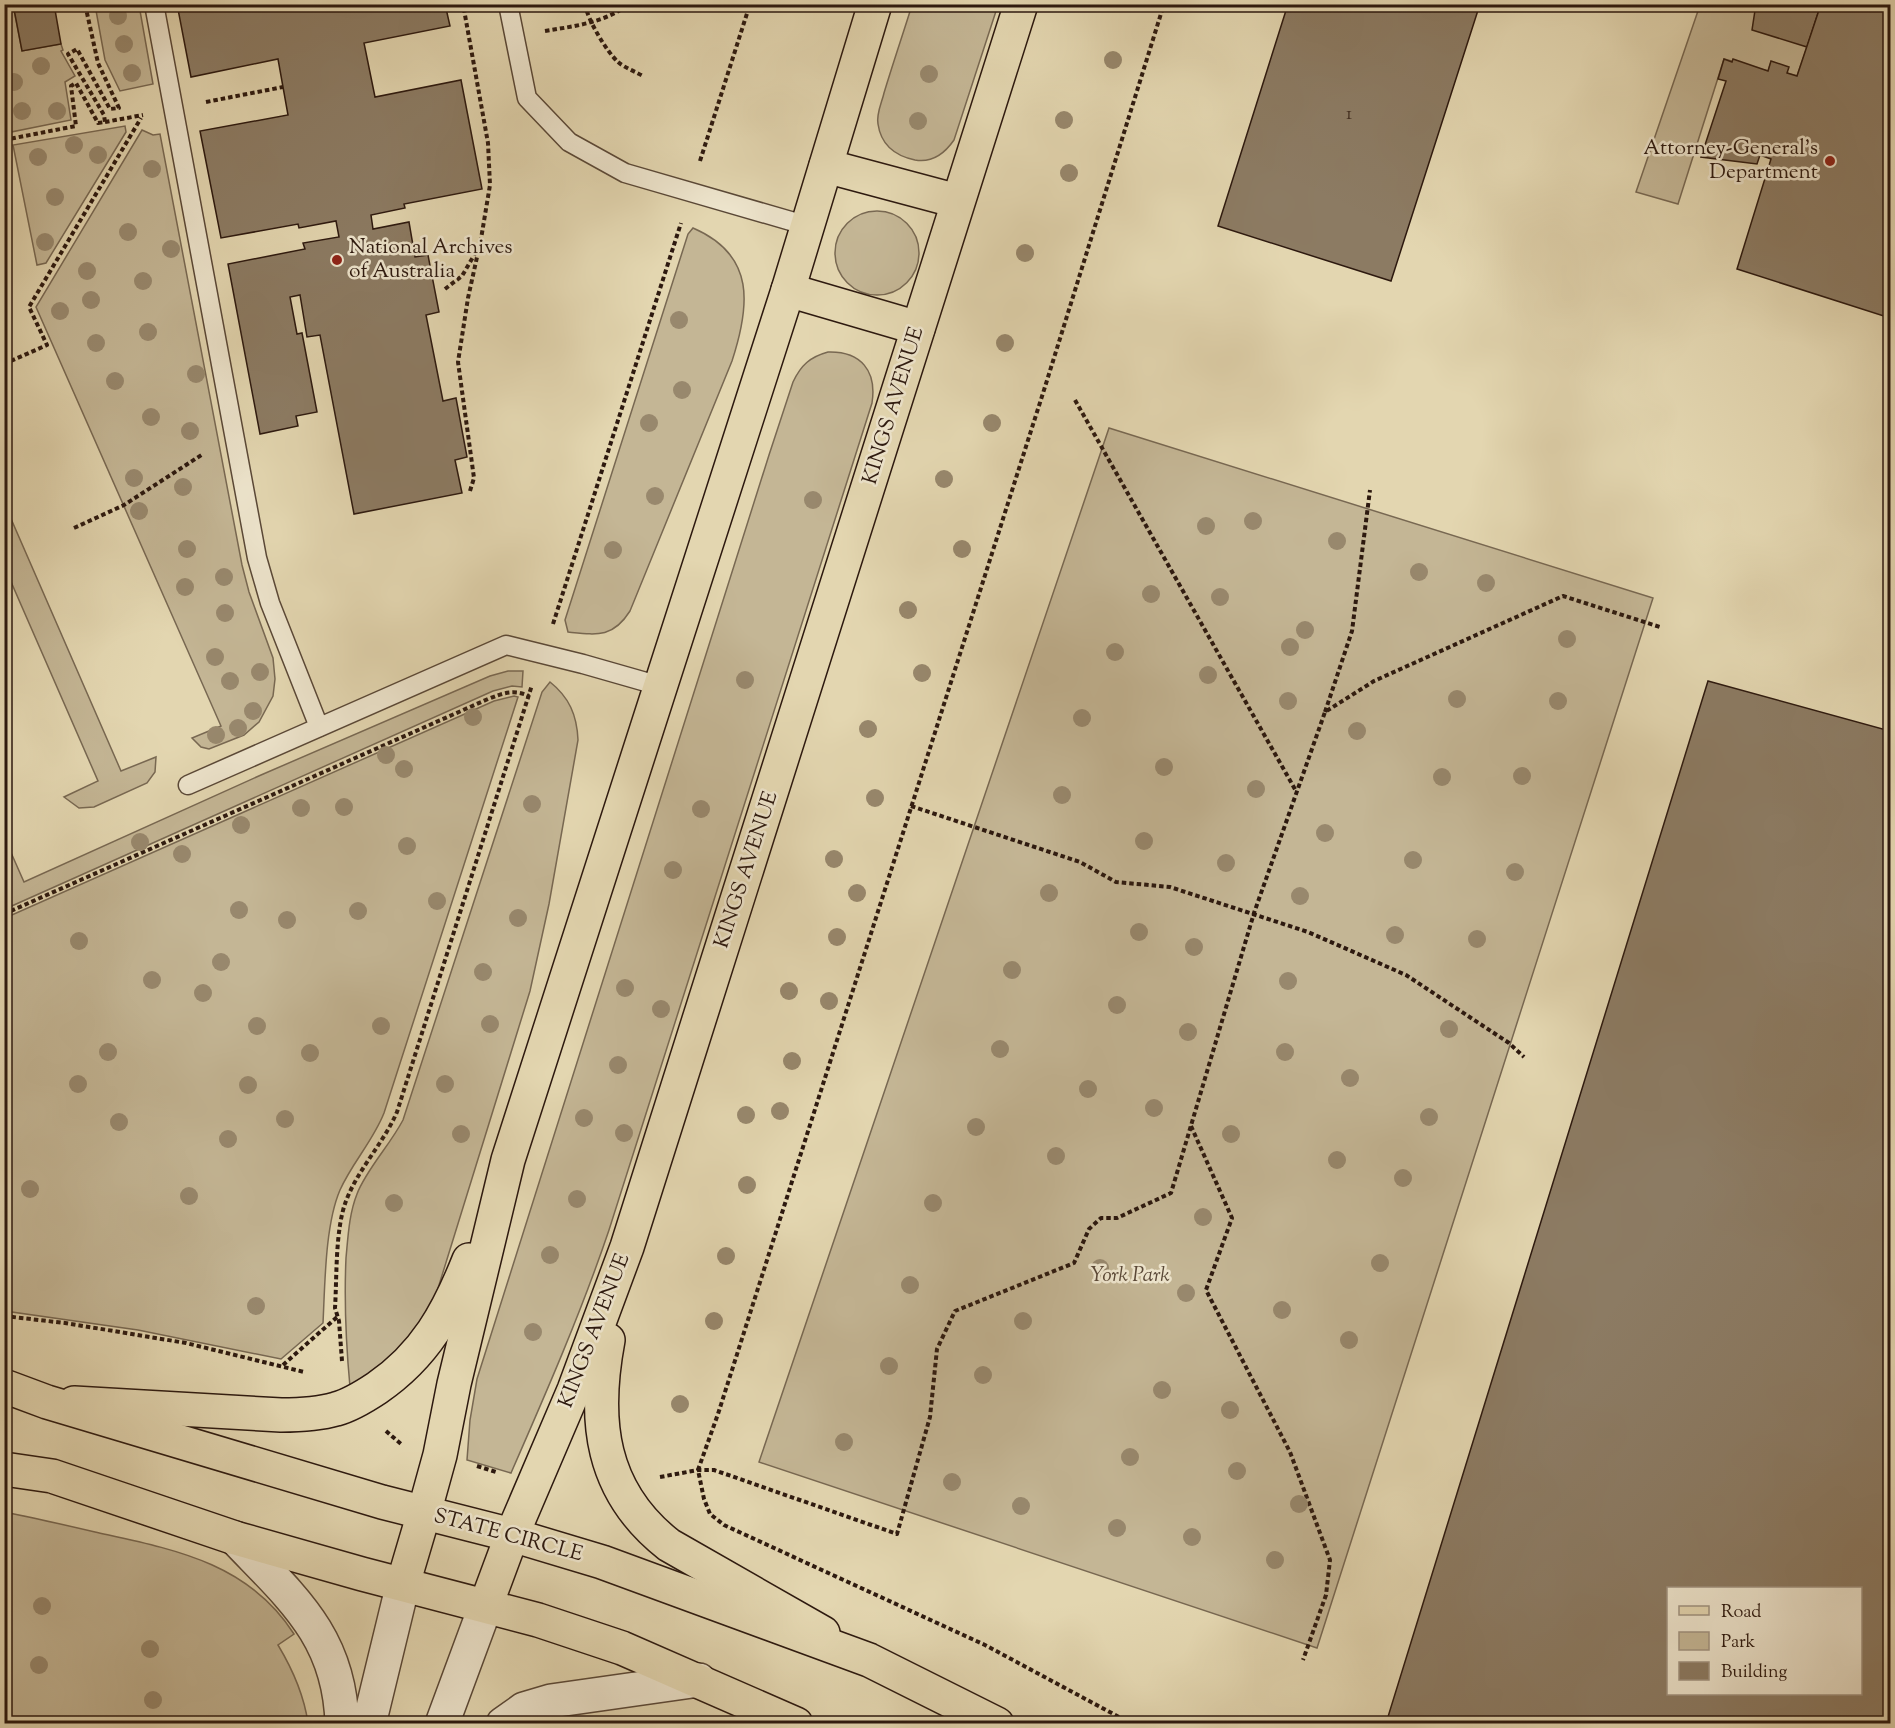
<svg xmlns="http://www.w3.org/2000/svg" width="1895" height="1728" viewBox="0 0 1895 1728" font-family="'Sorts Mill Goudy',serif">
	<style>
		.green { fill: #c4b695; stroke: #786852; stroke-width: 1.5 }
		.building { fill: #8c7b63; stroke: #2d190f; stroke-width: 1.5; fill-rule: evenodd }
		.lines { fill: none; stroke-linecap: round; stroke-linejoin: round }
		.service-casing { stroke: #5a4837; stroke-width: 21 }
		.minor-casing { stroke: #5a4837; stroke-width: 36 }
		.primary-casing { stroke: #2d190f; stroke-width: 36 }
		.trunk-casing { stroke: #2d190f; stroke-width: 36 }
		.path { stroke: #2d190f; stroke-width: 4; stroke-dasharray: 4.5 3; stroke-linecap: butt }
		.service { stroke: #ede4cc; stroke-width: 18 }
		.minor { stroke: #ede4cc; stroke-width: 33 }
		.primary { stroke: #e3d6b0; stroke-width: 33 }
		.trunk { stroke: #e3d6b0; stroke-width: 33 }
		.tree { fill: #98886d }
		.poi-dot { fill: #8f2418; stroke: #ede4cc; stroke-width: 2 }
		.labels { text-anchor: middle; dominant-baseline: central; stroke-width: 5; stroke-linejoin: round; paint-order: stroke }
		.number-label { font-size: 18px; fill: #453224 }
		.poi-label { font-size: 21px; fill: #2d190f; stroke: #ede4cc; text-anchor: end }
		.street-label { font-size: 21px; fill: #2d190f; stroke: #ede4cc }
		.park-label { font-size: 21px; font-style: italic; fill: #5a4837; stroke: #ede4cc }
	</style>
	<rect width="100%" height="100%" fill="#e3d6b0"/>
	<filter id="stains"><feTurbulence type="fractalNoise" baseFrequency=".00333" numOctaves="4"/><feColorMatrix values="0 0 0 0 .2 0 0 0 0 .09 0 0 0 0 .02 0 0 0 .5 -.17"/></filter>
	<radialGradient id="worn" r=".72"><stop offset=".6" stop-color="#630" stop-opacity="0"/><stop offset="1" stop-color="#630" stop-opacity=".3"/></radialGradient>
	<g class="green">
		<polygon points="4,5 13,5 22,51 61,44 63,50 61,51 75,76 65,82 71,120 11,132 5,97"/>
		<polygon points="95,5 139,5 153,84 120,91 105,60"/>
		<path d="M912 5H998L954 140C945 153 932 163 915 160 896 156 881 145 878 124 876 114 882 102 884 93 893 63 903 34 912 5Z"/>
		<polygon points="1700,5 1756,5 1807,47 1797,76 1787,73 1771,62 1768,71 1724,59 1678,204 1636,192"/>
		<polygon points="125,126 126,132 46,263 37,265 13,145"/>
		<polygon points="142,130 153,135 160,134 242,565 249,592 273,658 275,679 273,696 259,722 244,735 209,749 201,747 192,738 221,726 36,307"/>
		<circle cx="877" cy="253" r="42"/>
		<path d="M693 228C756 255 750 306 732 361L630 611C613 638 597 635 568 632L565 620 688 234Z"/>
		<path d="M828 352C861 351 877 371 872 403L609 1230C581 1313 546 1393 511 1473L467 1460 470 1420 477 1379 769 455 793 382C801 365 810 357 828 352Z"/>
		<polygon points="1109,428 1653,598 1317,1648 759,1462"/>
		<polygon points="5,505 121,771 156,757 155,772 147,783 94,807 79,808 64,797 98,781 5,568"/>
		<polygon points="508,671 523,671 522,687 512,686 493,691 5,909 5,839 24,882 261,775 490,676"/>
		<path d="M550 682C569 697 577 715 578 740L549 904 530 991 435 1298 428 1313 394 1357 350 1387C346 1344 344 1302 346 1258 348 1237 349 1214 357 1194 366 1170 390 1145 403 1120L542 692Z"/>
		<path d="M514 696 518 697 384 1113C373 1141 352 1163 340 1190 325 1225 325 1284 323 1323L281 1359 138 1330 5 1311V918L494 701Z"/>
		<path d="M4 1512C35 1518 65 1525 95 1532 172 1549 248 1562 294 1634L278 1645C293 1670 304 1695 308 1723H5Z"/>
	</g>
	<g class="building">
		<polygon points="13,4 54,4 61,44 22,51"/>
		<polygon points="177,4 445,4 450,26 364,43 375,97 461,80 482,189 404,204 405,208 371,215 373,229 409,222 415,257 428,255 439,312 426,315 443,401 456,398 467,457 455,460 462,493 354,514 320,335 307,337 300,295 290,297 297,334 302,333 317,412 296,416 298,426 260,434 228,264 305,249 303,243 339,237 336,221 299,228 298,224 221,238 200,131 288,115 278,59 191,77"/>
		<polygon points="1288,4 1480,4 1391,281 1218,226"/>
		<polygon points="1756,4 1821,4 1807,47 1752,30"/>
		<polygon points="1821,4 1890,4 1890,318 1737,269 1771,159 1760,155 1757,164 1701,157 1726,81 1718,79 1724,59 1732,62 1733,59 1768,71 1771,61 1789,67 1787,73 1797,76"/>
		<path d="M1708 681 1890 731V1724H1391L1387 1720ZM1668 1588H1860V1694H1668Z"/>
	</g>
	<g class="lines">
		<defs>
			<g id="service">
				<polyline points="154,4 257,558 270,603 319,727"/>
				<polyline points="508,4 527,98 569,142 625,173 808,226"/>
				<polyline points="188,785 506,645 583,664 660,686"/>
			</g>
			<g id="minor">
				<path d="M235 1538C291 1597 340 1636 342 1724"/>
				<polyline points="369,1724 403,1584"/>
				<polyline points="442,1724 486,1605"/>
				<polyline points="503,1724 524,1709 551,1701 699,1680"/>
			</g>
			<g id="primary">
				<polyline points="826,166 957,201"/>
				<polyline points="788,290 918,328"/>
				<path d="M608 1340C593 1420 600 1491 669 1545L823 1633"/>
				<path d="M74 1403 281 1415C299 1415 319 1414 336 1409 351 1405 365 1396 377 1388 425 1355 448 1313 469 1260"/>
				<polyline points="424,1513 440,1455 454,1384 508,1160 788,290 875,4"/>
				<polyline points="512,1535 574,1390 627,1247 1021,4"/>
			</g>
			<g id="trunk">
				<polyline points="4,1386 47,1402 382,1502 512,1535 602,1562 869,1660 997,1724"/>
				<polyline points="4,1469 52,1476 235,1538 362,1574 538,1620 622,1648 796,1724"/>
				<polyline points="403,1584 424,1513"/>
				<polyline points="486,1605 512,1535"/>
			</g>
		</defs>
		<use href="#service" class="service-casing"/>
		<use href="#minor" class="minor-casing"/>
		<use href="#primary" class="primary-casing"/>
		<use href="#trunk" class="trunk-casing"/>
		<g class="path">
			<path d="M585 4C587 19 607 52 618 62 625 68 636 72 643 76"/>
			<path d="M545 31C575 26 604 23 629 4"/>
			<polyline points="206,102 283,87"/>
			<polyline points="105,122 143,115"/>
			<polyline points="4,140 76,126 71,86 76,83 98,123 105,122 104,115 68,54 77,49 110,109 119,108 98,63 85,4"/>
			<polyline points="700,161 750,4"/>
			<polyline points="445,289 462,276 480,245 490,185 488,143 463,4"/>
			<polyline points="4,364 47,345 29,307 141,118"/>
			<polyline points="1075,400 1296,791"/>
			<polyline points="470,491 474,478 458,362 468,298 479,248"/>
			<polyline points="74,528 124,505 203,454"/>
			<polyline points="553,624 681,223"/>
			<polyline points="1325,712 1352,631 1370,490"/>
			<polyline points="911,806 1080,862 1116,882 1170,887 1308,932 1406,975 1509,1043 1524,1057"/>
			<path d="M4 914 488 699C503 693 514 689 529 696"/>
			<polyline points="1191,1126 1232,1218 1206,1290 1290,1452 1330,1560 1326,1595 1303,1660"/>
			<polyline points="4,1316 65,1323 186,1343 304,1372"/>
			<path d="M342 1361 339 1321 335 1308C337 1277 335 1230 346 1201 358 1169 383 1144 397 1112L532 685"/>
			<polyline points="283,1365 337,1317"/>
			<polyline points="386,1431 401,1444"/>
			<polyline points="477,1466 496,1472"/>
			<polyline points="660,1477 698,1470 714,1470 897,1534 930,1417 937,1349 955,1311 1074,1263 1089,1229 1101,1218 1117,1218 1171,1193 1254,913 1325,712 1374,681 1563,596 1660,627"/>
			<polyline points="1132,1724 985,1645 724,1525 710,1514 704,1499 698,1470 718,1414 1044,390 1164,4"/>
		</g>
		<use href="#service" class="service"/>
		<use href="#minor" class="minor"/>
		<use href="#primary" class="primary"/>
		<use href="#trunk" class="trunk"/>
	</g>
	<g class="tree">
		<circle cx="118" cy="16" r="9"/>
		<circle cx="124" cy="44" r="9"/>
		<circle cx="1113" cy="60" r="9"/>
		<circle cx="41" cy="66" r="9"/>
		<circle cx="132" cy="73" r="9"/>
		<circle cx="929" cy="74" r="9"/>
		<circle cx="14" cy="82" r="9"/>
		<circle cx="22" cy="111" r="9"/>
		<circle cx="57" cy="111" r="9"/>
		<circle cx="1064" cy="120" r="9"/>
		<circle cx="918" cy="121" r="9"/>
		<circle cx="74" cy="145" r="9"/>
		<circle cx="98" cy="155" r="9"/>
		<circle cx="38" cy="157" r="9"/>
		<circle cx="152" cy="169" r="9"/>
		<circle cx="1069" cy="173" r="9"/>
		<circle cx="55" cy="197" r="9"/>
		<circle cx="128" cy="232" r="9"/>
		<circle cx="45" cy="242" r="9"/>
		<circle cx="171" cy="249" r="9"/>
		<circle cx="1025" cy="253" r="9"/>
		<circle cx="87" cy="271" r="9"/>
		<circle cx="143" cy="281" r="9"/>
		<circle cx="91" cy="300" r="9"/>
		<circle cx="60" cy="311" r="9"/>
		<circle cx="679" cy="320" r="9"/>
		<circle cx="148" cy="332" r="9"/>
		<circle cx="96" cy="343" r="9"/>
		<circle cx="1005" cy="343" r="9"/>
		<circle cx="196" cy="374" r="9"/>
		<circle cx="115" cy="381" r="9"/>
		<circle cx="682" cy="390" r="9"/>
		<circle cx="151" cy="417" r="9"/>
		<circle cx="649" cy="423" r="9"/>
		<circle cx="992" cy="423" r="9"/>
		<circle cx="190" cy="431" r="9"/>
		<circle cx="134" cy="478" r="9"/>
		<circle cx="944" cy="479" r="9"/>
		<circle cx="183" cy="487" r="9"/>
		<circle cx="655" cy="496" r="9"/>
		<circle cx="813" cy="500" r="9"/>
		<circle cx="139" cy="511" r="9"/>
		<circle cx="1253" cy="521" r="9"/>
		<circle cx="1206" cy="526" r="9"/>
		<circle cx="1337" cy="541" r="9"/>
		<circle cx="187" cy="549" r="9"/>
		<circle cx="962" cy="549" r="9"/>
		<circle cx="613" cy="550" r="9"/>
		<circle cx="1419" cy="572" r="9"/>
		<circle cx="224" cy="577" r="9"/>
		<circle cx="1486" cy="583" r="9"/>
		<circle cx="185" cy="587" r="9"/>
		<circle cx="1151" cy="594" r="9"/>
		<circle cx="1220" cy="597" r="9"/>
		<circle cx="908" cy="610" r="9"/>
		<circle cx="225" cy="613" r="9"/>
		<circle cx="1305" cy="630" r="9"/>
		<circle cx="1567" cy="639" r="9"/>
		<circle cx="1290" cy="647" r="9"/>
		<circle cx="1115" cy="652" r="9"/>
		<circle cx="215" cy="657" r="9"/>
		<circle cx="260" cy="672" r="9"/>
		<circle cx="922" cy="673" r="9"/>
		<circle cx="1208" cy="675" r="9"/>
		<circle cx="745" cy="680" r="9"/>
		<circle cx="230" cy="681" r="9"/>
		<circle cx="1457" cy="699" r="9"/>
		<circle cx="1288" cy="701" r="9"/>
		<circle cx="1558" cy="701" r="9"/>
		<circle cx="253" cy="711" r="9"/>
		<circle cx="473" cy="717" r="9"/>
		<circle cx="1082" cy="718" r="9"/>
		<circle cx="238" cy="728" r="9"/>
		<circle cx="868" cy="729" r="9"/>
		<circle cx="1357" cy="731" r="9"/>
		<circle cx="216" cy="735" r="9"/>
		<circle cx="386" cy="755" r="9"/>
		<circle cx="1164" cy="767" r="9"/>
		<circle cx="404" cy="769" r="9"/>
		<circle cx="1522" cy="776" r="9"/>
		<circle cx="1442" cy="777" r="9"/>
		<circle cx="1256" cy="789" r="9"/>
		<circle cx="1062" cy="795" r="9"/>
		<circle cx="875" cy="798" r="9"/>
		<circle cx="532" cy="804" r="9"/>
		<circle cx="344" cy="807" r="9"/>
		<circle cx="301" cy="808" r="9"/>
		<circle cx="701" cy="809" r="9"/>
		<circle cx="241" cy="825" r="9"/>
		<circle cx="1325" cy="833" r="9"/>
		<circle cx="1144" cy="841" r="9"/>
		<circle cx="140" cy="842" r="9"/>
		<circle cx="407" cy="846" r="9"/>
		<circle cx="182" cy="854" r="9"/>
		<circle cx="834" cy="859" r="9"/>
		<circle cx="1413" cy="860" r="9"/>
		<circle cx="1226" cy="863" r="9"/>
		<circle cx="673" cy="870" r="9"/>
		<circle cx="1515" cy="872" r="9"/>
		<circle cx="857" cy="893" r="9"/>
		<circle cx="1049" cy="893" r="9"/>
		<circle cx="1300" cy="896" r="9"/>
		<circle cx="437" cy="901" r="9"/>
		<circle cx="239" cy="910" r="9"/>
		<circle cx="358" cy="911" r="9"/>
		<circle cx="518" cy="918" r="9"/>
		<circle cx="287" cy="920" r="9"/>
		<circle cx="1139" cy="932" r="9"/>
		<circle cx="1395" cy="935" r="9"/>
		<circle cx="837" cy="937" r="9"/>
		<circle cx="1477" cy="939" r="9"/>
		<circle cx="79" cy="941" r="9"/>
		<circle cx="1194" cy="947" r="9"/>
		<circle cx="221" cy="962" r="9"/>
		<circle cx="1012" cy="970" r="9"/>
		<circle cx="483" cy="972" r="9"/>
		<circle cx="152" cy="980" r="9"/>
		<circle cx="1288" cy="981" r="9"/>
		<circle cx="625" cy="988" r="9"/>
		<circle cx="789" cy="991" r="9"/>
		<circle cx="203" cy="993" r="9"/>
		<circle cx="829" cy="1001" r="9"/>
		<circle cx="1117" cy="1005" r="9"/>
		<circle cx="661" cy="1009" r="9"/>
		<circle cx="490" cy="1024" r="9"/>
		<circle cx="257" cy="1026" r="9"/>
		<circle cx="381" cy="1026" r="9"/>
		<circle cx="1449" cy="1029" r="9"/>
		<circle cx="1188" cy="1032" r="9"/>
		<circle cx="1000" cy="1049" r="9"/>
		<circle cx="108" cy="1052" r="9"/>
		<circle cx="1285" cy="1052" r="9"/>
		<circle cx="310" cy="1053" r="9"/>
		<circle cx="792" cy="1061" r="9"/>
		<circle cx="618" cy="1065" r="9"/>
		<circle cx="1350" cy="1078" r="9"/>
		<circle cx="78" cy="1084" r="9"/>
		<circle cx="445" cy="1084" r="9"/>
		<circle cx="248" cy="1085" r="9"/>
		<circle cx="1088" cy="1089" r="9"/>
		<circle cx="1154" cy="1108" r="9"/>
		<circle cx="780" cy="1111" r="9"/>
		<circle cx="746" cy="1115" r="9"/>
		<circle cx="1429" cy="1117" r="9"/>
		<circle cx="584" cy="1118" r="9"/>
		<circle cx="285" cy="1119" r="9"/>
		<circle cx="119" cy="1122" r="9"/>
		<circle cx="976" cy="1127" r="9"/>
		<circle cx="624" cy="1133" r="9"/>
		<circle cx="461" cy="1134" r="9"/>
		<circle cx="1231" cy="1134" r="9"/>
		<circle cx="228" cy="1139" r="9"/>
		<circle cx="1056" cy="1156" r="9"/>
		<circle cx="1337" cy="1160" r="9"/>
		<circle cx="1403" cy="1178" r="9"/>
		<circle cx="747" cy="1185" r="9"/>
		<circle cx="30" cy="1189" r="9"/>
		<circle cx="189" cy="1196" r="9"/>
		<circle cx="577" cy="1199" r="9"/>
		<circle cx="394" cy="1203" r="9"/>
		<circle cx="933" cy="1203" r="9"/>
		<circle cx="1203" cy="1217" r="9"/>
		<circle cx="550" cy="1255" r="9"/>
		<circle cx="726" cy="1256" r="9"/>
		<circle cx="1380" cy="1263" r="9"/>
		<circle cx="1100" cy="1268" r="9"/>
		<circle cx="910" cy="1285" r="9"/>
		<circle cx="1186" cy="1293" r="9"/>
		<circle cx="256" cy="1306" r="9"/>
		<circle cx="1282" cy="1310" r="9"/>
		<circle cx="714" cy="1321" r="9"/>
		<circle cx="1023" cy="1321" r="9"/>
		<circle cx="533" cy="1332" r="9"/>
		<circle cx="1349" cy="1340" r="9"/>
		<circle cx="889" cy="1366" r="9"/>
		<circle cx="983" cy="1375" r="9"/>
		<circle cx="1162" cy="1390" r="9"/>
		<circle cx="680" cy="1404" r="9"/>
		<circle cx="1230" cy="1410" r="9"/>
		<circle cx="844" cy="1442" r="9"/>
		<circle cx="1130" cy="1457" r="9"/>
		<circle cx="1237" cy="1471" r="9"/>
		<circle cx="952" cy="1482" r="9"/>
		<circle cx="1299" cy="1504" r="9"/>
		<circle cx="1021" cy="1506" r="9"/>
		<circle cx="1117" cy="1528" r="9"/>
		<circle cx="1192" cy="1537" r="9"/>
		<circle cx="1275" cy="1560" r="9"/>
		<circle cx="42" cy="1606" r="9"/>
		<circle cx="150" cy="1649" r="9"/>
		<circle cx="39" cy="1665" r="9"/>
		<circle cx="153" cy="1700" r="9"/>
	</g>
	<g class="poi-dot">
		<circle cx="1830" cy="161" r="6"/>
		<circle cx="337" cy="260" r="6"/>
	</g>
	<g class="labels">
		<g class="number-label">
			<text x="1349" y="115">1</text>
		</g>
		<g class="poi-label">
			<text x="1818" y="149">Attorney-General’s<tspan x="1818" dy="24">Department</tspan></text>
			<text x="349" y="248" text-anchor="start">National Archives<tspan x="349" dy="24">of Australia</tspan></text>
		</g>
		<g class="street-label">
			<text transform="translate(894 406) rotate(-73)">KINGS AVENUE</text>
			<text transform="translate(747 870) rotate(-72)">KINGS AVENUE</text>
			<text transform="translate(595 1331) rotate(-69)">KINGS AVENUE</text>
			<text transform="translate(508 1536) rotate(15)">STATE CIRCLE</text>
		</g>
		<g class="park-label">
			<text x="1130" y="1276">York Park</text>
		</g>
	</g>
	<rect width="1895" height="1728" fill="none" stroke="#e3d6b0" stroke-width="24"/>
	<rect x="6" y="6" width="1883" height="1716" fill="none" stroke="#2d190f" stroke-width="3"/>
	<rect x="12" y="12" width="1871" height="1704" fill="none" stroke="#2d190f" stroke-width="1.5"/>
	<rect x="1667" y="1587" width="195" height="108" fill="#ede4cc" stroke="#a09380" stroke-width="1.5"/>
	<rect x="1679" y="1606" width="30" height="9" fill="#e3d6b0" stroke="#a09380" stroke-width="1.5"/>
	<text x="1721" y="1617" font-size="18" fill="#2d190f">Road</text>
	<rect x="1679" y="1632" width="30" height="18" fill="#c4b695" stroke="#a09380" stroke-width="1.5"/>
	<text x="1721" y="1647" font-size="18" fill="#2d190f">Park</text>
	<rect x="1679" y="1662" width="30" height="18" fill="#8c7b63" stroke="#a09380" stroke-width="1.5"/>
	<text x="1721" y="1677" font-size="18" fill="#2d190f">Building</text>
	<rect width="100%" height="100%" filter="url(#stains)"/>
	<rect width="100%" height="100%" fill="url(#worn)"/>
</svg>
